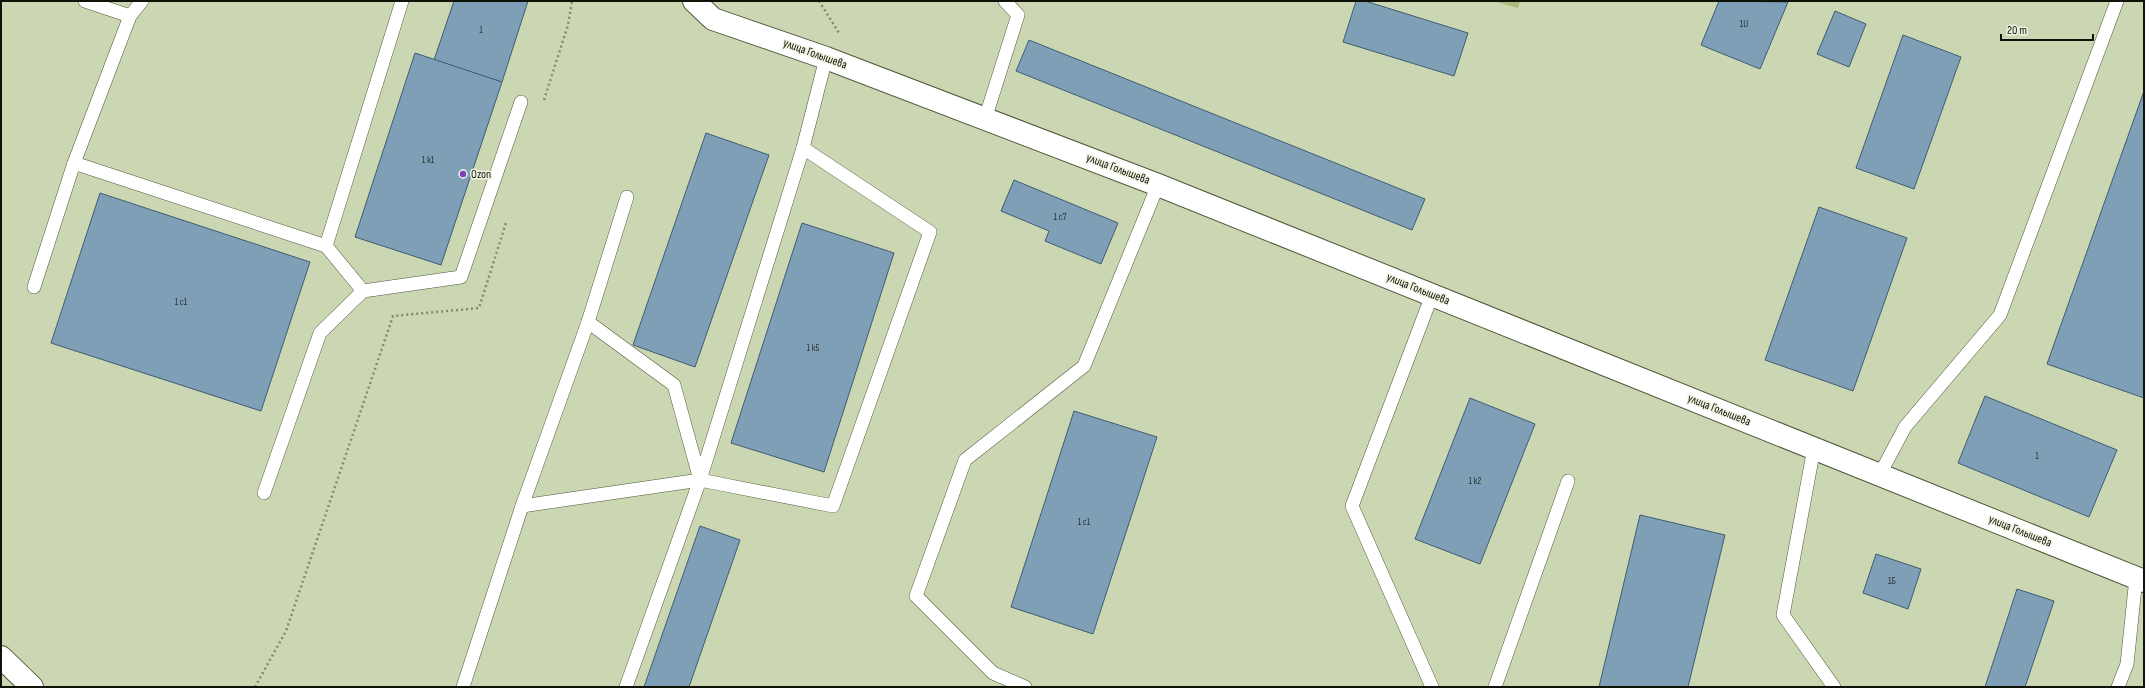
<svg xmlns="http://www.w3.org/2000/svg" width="2145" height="688" viewBox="0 0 2145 688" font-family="'Sofia Sans Condensed',sans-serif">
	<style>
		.green { fill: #abbd7c }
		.building { fill: #7f9fb7; stroke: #3f5d72 }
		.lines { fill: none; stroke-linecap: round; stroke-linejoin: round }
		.service-casing { stroke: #51593a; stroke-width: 14 }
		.minor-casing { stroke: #51593a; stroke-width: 24 }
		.path { stroke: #828a6f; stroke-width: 2.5; stroke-dasharray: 2 3; stroke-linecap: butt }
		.service { stroke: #fff; stroke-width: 13 }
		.minor { stroke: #fff; stroke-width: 22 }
		.poi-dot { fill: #7842b9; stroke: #eff4e2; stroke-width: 1.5 }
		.labels { text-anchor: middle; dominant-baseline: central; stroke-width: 3; stroke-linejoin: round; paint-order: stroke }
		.number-label { font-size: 10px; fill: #2b3532 }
		.street-label { font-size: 12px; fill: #0f1206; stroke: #eff4e2 }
		.poi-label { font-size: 12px; fill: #0f1206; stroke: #eff4e2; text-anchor: start }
	</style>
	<rect width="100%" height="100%" fill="#cbd6b2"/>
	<polygon class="green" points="1492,1 1520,1 1518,8"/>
	<g class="building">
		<polygon points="454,1 528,1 502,82 434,60"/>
		<polygon points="1356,1 1365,1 1468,33 1454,76 1343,42"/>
		<polygon points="1719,1 1788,2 1760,69 1701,45"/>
		<polygon points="1835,11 1866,24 1849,67 1817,54"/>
		<polygon points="1903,35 1961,57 1914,189 1856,168"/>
		<polygon points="1029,40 1425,199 1412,230 1016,71"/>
		<polygon points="415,53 502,82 441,265 355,237"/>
		<polygon points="2144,91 2144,398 2047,364"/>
		<polygon points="706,133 769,155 695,367 633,345"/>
		<polygon points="1014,180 1118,223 1101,264 1045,241 1049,231 1001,211"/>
		<polygon points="100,193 310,262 261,411 51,343"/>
		<polygon points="1819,207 1907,238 1853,391 1765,360"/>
		<polygon points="802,223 894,253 824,472 731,443"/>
		<polygon points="1985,396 2117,450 2089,517 1958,463"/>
		<polygon points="1470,398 1535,424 1480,564 1415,539"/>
		<polygon points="1074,411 1157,437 1093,634 1011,607"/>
		<polygon points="1640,515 1725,535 1688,687 1599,687"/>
		<polygon points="700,526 740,540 689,687 644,687"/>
		<polygon points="1876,554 1921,569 1908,609 1863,593"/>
		<polygon points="2017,589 2054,601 2025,687 1985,687"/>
	</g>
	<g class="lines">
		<defs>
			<g id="service">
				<polyline points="85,1 130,16"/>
				<polyline points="985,119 1018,15 1005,1"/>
				<polyline points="74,163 130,16 142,1"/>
				<polyline points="34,287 74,163 326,246 402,1"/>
				<polyline points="363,291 461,277 521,102"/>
				<polyline points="588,322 627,197"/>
				<polyline points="1814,448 1783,615 1834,687"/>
				<polyline points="1880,474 1905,427 2000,315 2117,1"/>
				<polyline points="700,480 833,506 930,232 803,148"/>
				<polyline points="264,493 320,333 363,291 326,246"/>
				<polyline points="463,687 522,506"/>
				<polyline points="626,687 700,480 674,385 588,322 522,506 700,480 803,148 826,58"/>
				<polyline points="1025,687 993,673 916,596 965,460 1084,366 1158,185"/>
				<polyline points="1432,687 1352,506 1432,295"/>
				<polyline points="1495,687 1568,481"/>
				<polyline points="2118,687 2127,664 2136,578"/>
			</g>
			<g id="minor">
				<polyline points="694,1 713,19 826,58 1158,185 2144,581"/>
				<polyline points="1,657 32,687"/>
			</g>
		</defs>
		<use href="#service" class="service-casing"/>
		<use href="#minor" class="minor-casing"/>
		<g class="path">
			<polyline points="819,1 839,33"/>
			<polyline points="544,100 568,25 572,1"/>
			<polyline points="255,687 286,631 393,316 479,308 506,223"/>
		</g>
		<use href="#service" class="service"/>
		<use href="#minor" class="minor"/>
	</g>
	<circle class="poi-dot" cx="463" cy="174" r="4"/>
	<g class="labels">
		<g class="number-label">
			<text x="1744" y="24">1U</text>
			<text x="481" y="30">1</text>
			<text x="428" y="160">1 к1</text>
			<text x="1060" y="217">1 с7</text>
			<text x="181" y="302">1 с1</text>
			<text x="813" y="348">1 к5</text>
			<text x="2037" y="456">1</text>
			<text x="1475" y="481">1 к2</text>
			<text x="1084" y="522">1 с1</text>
			<text x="1892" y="581">1Б</text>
		</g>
		<g class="street-label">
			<text transform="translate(815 54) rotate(20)">улица Голышева</text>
			<text transform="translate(1118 169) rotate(21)">улица Голышева</text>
			<text transform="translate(1418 289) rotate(22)">улица Голышева</text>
			<text transform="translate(1719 410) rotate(22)">улица Голышева</text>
			<text transform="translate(2020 531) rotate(22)">улица Голышева</text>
		</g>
		<g class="poi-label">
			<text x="471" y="174">Ozon</text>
		</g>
	</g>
	<rect width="2145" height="688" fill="none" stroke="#0f1206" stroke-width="4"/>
	<path d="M2001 34v6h92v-6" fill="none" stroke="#0f1206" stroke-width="2"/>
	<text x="2007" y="34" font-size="12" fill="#0f1206" stroke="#eff4e2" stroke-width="3" paint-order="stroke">20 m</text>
</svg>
